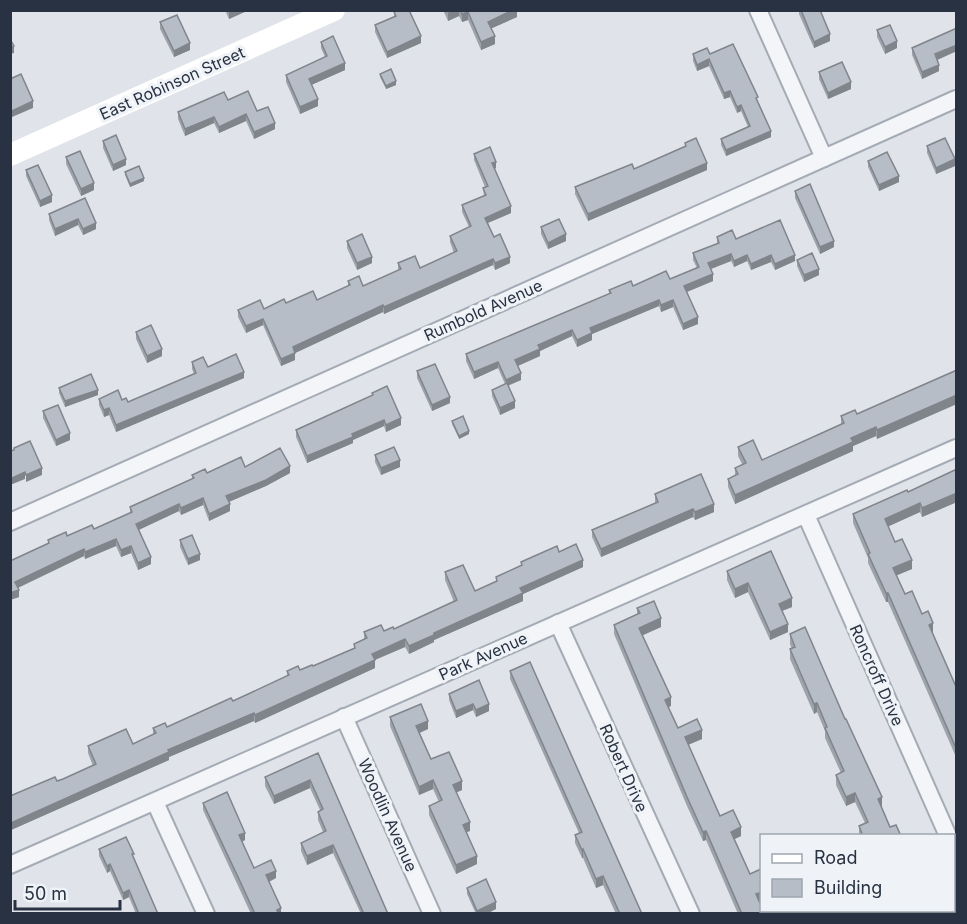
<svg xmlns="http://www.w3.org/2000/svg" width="967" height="924" viewBox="0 0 967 924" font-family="Inter,sans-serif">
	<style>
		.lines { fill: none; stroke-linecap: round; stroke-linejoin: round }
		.street-casing { stroke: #a5abb4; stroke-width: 20 }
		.street { stroke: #f3f5f8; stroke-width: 16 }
		.secondary { stroke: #fff; stroke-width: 22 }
		.wall { fill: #9da3ab }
		.shaded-wall { fill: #80848b }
		.building { fill: #b7bdc7; stroke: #80848b; stroke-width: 1.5 }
		.labels { text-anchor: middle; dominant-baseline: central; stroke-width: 6; stroke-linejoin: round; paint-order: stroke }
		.street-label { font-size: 16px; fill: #283242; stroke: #eff3f7 }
	</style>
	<rect width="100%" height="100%" fill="#e0e4ea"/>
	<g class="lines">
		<defs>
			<g id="street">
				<polyline points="758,10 824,158"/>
				<polyline points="806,515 948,836"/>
				<polyline points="10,522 956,99"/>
				<polyline points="558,623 691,914"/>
				<polyline points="344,717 432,914"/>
				<polyline points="155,802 206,914"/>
				<polyline points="954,848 956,855"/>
				<polyline points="10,865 956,448"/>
			</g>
		</defs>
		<use href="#street" class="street-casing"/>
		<use href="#street" class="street"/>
		<polyline class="secondary" points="10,155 334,10"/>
	</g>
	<g class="wall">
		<polygon points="225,10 249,10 229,19"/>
		<polygon points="443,10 517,10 517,17 491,28 495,44 481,50 468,20 462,22 459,16 448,21"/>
		<polygon points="799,10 820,10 830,41 814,48 799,14"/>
		<polygon points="394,12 421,43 387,58 375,32 375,25 394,17"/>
		<polygon points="160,22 190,50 174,57 160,29"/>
		<polygon points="877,30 897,48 885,54 877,37"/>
		<polygon points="321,42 345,70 311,85 318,106 300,114 286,82 286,75 325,57 321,48"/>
		<polygon points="912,48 937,60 939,71 922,79 912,55"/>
		<polygon points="693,54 710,54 758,103 771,137 726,156 721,145 721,139 748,127 741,111 737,113 730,97 724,99 709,66 697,71 693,61"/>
		<polygon points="819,72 851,89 828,99 819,79"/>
		<polygon points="380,74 396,85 386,89 380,77"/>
		<polygon points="228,100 257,111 275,129 254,139 246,121 219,133 214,123 185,136 178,119 178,112"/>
		<polygon points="103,141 126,165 113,171 103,148"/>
		<polygon points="685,143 707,170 588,221 575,194 575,187 634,169 685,146"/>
		<polygon points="927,146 955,166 936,174 927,153"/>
		<polygon points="474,154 496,168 494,169 511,213 488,223 494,237 510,263 495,270 493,265 384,314 383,312 295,353 295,360 281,366 263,325 246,333 238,317 238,310 264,309 286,303 317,300 348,286 348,281 363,286 398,270 398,263 420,268 454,253 450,242 450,236 469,227 462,212 462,205 484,196 483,188 485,187 474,160"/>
		<polygon points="66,157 94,190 81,196 66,164"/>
		<polygon points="868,161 899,182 879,191 868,167"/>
		<polygon points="26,170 52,202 40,207 26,176"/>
		<polygon points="125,172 144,181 130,187 125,175"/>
		<polygon points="795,191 834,247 820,254 795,198"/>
		<polygon points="49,214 96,223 96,229 83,235 78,225 55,236 49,220"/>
		<polygon points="541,227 566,241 548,249 541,234"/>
		<polygon points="717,237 736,239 795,261 775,270 771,262 751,270 747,261 734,267 731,261 711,269 713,281 687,292 698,324 683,330 673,307 661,312 659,306 592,334 592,340 577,347 572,336 540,351 540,356 518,366 521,380 508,386 515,408 500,415 492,396 492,390 505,384 498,368 474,379 466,361 466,354 609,294 609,290 670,279 697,268 693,260 693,253 717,244"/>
		<polygon points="347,241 372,263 357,270 347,248"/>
		<polygon points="797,260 819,275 804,282 797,266"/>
		<polygon points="136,332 162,356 147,363 136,339"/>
		<polygon points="192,362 244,378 116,432 109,415 104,417 99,405 99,399 122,400 128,402 194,374 192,369"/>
		<polygon points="957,370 877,439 876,436 853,446 853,451 735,504 728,487 728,479 735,475 735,468 742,464 738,456 738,447 762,460 841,424 841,416 857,414"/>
		<polygon points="417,371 450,403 432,411 417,378"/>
		<polygon points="59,388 98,395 65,407 59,393"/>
		<polygon points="372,393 401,425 386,432 384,426 353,440 353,443 307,463 296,437 296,430 372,395"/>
		<polygon points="43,411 70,440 56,446 43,418"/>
		<polygon points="452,421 469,434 459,439 452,424"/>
		<polygon points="375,455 400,467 381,475 375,462"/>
		<polygon points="245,467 290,473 266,486 229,502 230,511 209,521 203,505 181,515 179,511 139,530 151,564 138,570 131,553 121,557 116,546 85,559 84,556 18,588 19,597 10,600 10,561 48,544 48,540 94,529 130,513 130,507 192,479 192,475"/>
		<polygon points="957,469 957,502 922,517 920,512 888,526 895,542 912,569 896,575 905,594 922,614 933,632 932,633 957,689 956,757 888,602 886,602 868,563 868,558 853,523 853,514 908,492"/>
		<polygon points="655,494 714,512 695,520 693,517 601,557 592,537 592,530 655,503"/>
		<polygon points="180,540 200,560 188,565 180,547"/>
		<polygon points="559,552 583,567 523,594 523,601 434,640 434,642 409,654 405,647 375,660 375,668 255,723 254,721 169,757 169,760 11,830 10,796 57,781 63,779 93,766 88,753 88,746 133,744 153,735 153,728 167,727 233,701 287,676 287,671 300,670 313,666 354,648 354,644 364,639 364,632 384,631 394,629 454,602 445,580 445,572 475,591 496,582 496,577 521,566 521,562"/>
		<polygon points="727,571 792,607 782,611 788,632 770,640 748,592 735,598 727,580"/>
		<polygon points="637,608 661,627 642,635 671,706 668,707 678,728 702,739 688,745 720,816 741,836 734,839 750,874 761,869 762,901 759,902 764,914 738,914 706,840 703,841 687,806 614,634 614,625 637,614"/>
		<polygon points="790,634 882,806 881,807 890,827 901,836 859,836 859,826 865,823 855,802 846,806 836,785 836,775 841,773 825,738 825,731 817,712 814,714 790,659 790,649 792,649 790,644"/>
		<polygon points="510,671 642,914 616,914 603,885 596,888 583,858 582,858 575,843 575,835 579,833 510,679"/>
		<polygon points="449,694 489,711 476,717 473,710 456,718 449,700"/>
		<polygon points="390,717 428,729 420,733 431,759 462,790 456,792 470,831 467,832 477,864 456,874 429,815 429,806 439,802 433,789 419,795 390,726"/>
		<polygon points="318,753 388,914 361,914 333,853 307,865 301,851 301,843 323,832 318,820 318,812 320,810 310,788 274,804 265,786 265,777"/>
		<polygon points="203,803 245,840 242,842 254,868 276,878 269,882 281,914 251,914 203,810"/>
		<polygon points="99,849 134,858 158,914 136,914 129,897 123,900 110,871 107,873 99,856"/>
		<polygon points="467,888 496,909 486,914 476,914 467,894"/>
	</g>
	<g class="shaded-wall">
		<polygon points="230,10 249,10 229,19 229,11"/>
		<polygon points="453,10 459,10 459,16 448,21 448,13"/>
		<polygon points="513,10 517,10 517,17 488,30 488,22"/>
		<polygon points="468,12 468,20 462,22 462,14"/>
		<polygon points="830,34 830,41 814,48 814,42"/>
		<polygon points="421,36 421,43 387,58 387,52"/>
		<polygon points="495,36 495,44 481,50 481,42"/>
		<polygon points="897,41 897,48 885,54 885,47"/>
		<polygon points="190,43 190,50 174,57 174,51"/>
		<polygon points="957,45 957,51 935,61 935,54"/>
		<polygon points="14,46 14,53 10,54 10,48"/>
		<polygon points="709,59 709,66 697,71 697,65"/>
		<polygon points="345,63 345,70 309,86 309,79"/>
		<polygon points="939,65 939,71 922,79 922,72"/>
		<polygon points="396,81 396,85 386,89 386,86"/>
		<polygon points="851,82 851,89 828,99 828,93"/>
		<polygon points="730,91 730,97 724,99 724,93"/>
		<polygon points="318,99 318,106 300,114 300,107"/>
		<polygon points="33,101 33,108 12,117 12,111"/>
		<polygon points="741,105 741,111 737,113 737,107"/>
		<polygon points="246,114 246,121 219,133 219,127"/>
		<polygon points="214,117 214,123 185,136 185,129"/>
		<polygon points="275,123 275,129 254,139 254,132"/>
		<polygon points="771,131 771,137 726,156 726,150"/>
		<polygon points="126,159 126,165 113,171 113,165"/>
		<polygon points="955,159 955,166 936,174 936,168"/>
		<polygon points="496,162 496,168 492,170 492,163"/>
		<polygon points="707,163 707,170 588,221 588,214"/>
		<polygon points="899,176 899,182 879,191 879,185"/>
		<polygon points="144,178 144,181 130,187 130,184"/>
		<polygon points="94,183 94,190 81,196 81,189"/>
		<polygon points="52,195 52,202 40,207 40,201"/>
		<polygon points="511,206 511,213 485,224 485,218"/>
		<polygon points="78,219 78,225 55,236 55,229"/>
		<polygon points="96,223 96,229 83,235 83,229"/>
		<polygon points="566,234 566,241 548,249 548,243"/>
		<polygon points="834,241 834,247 820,254 820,247"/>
		<polygon points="731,254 731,261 708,270 708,263"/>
		<polygon points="747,255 747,261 734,267 734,261"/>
		<polygon points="771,255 771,262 751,270 751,264"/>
		<polygon points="795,255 795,261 775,270 775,264"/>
		<polygon points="372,257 372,263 357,270 357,263"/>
		<polygon points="510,257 510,263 495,270 495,263"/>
		<polygon points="493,259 493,265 384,314 384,307"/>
		<polygon points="819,269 819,275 804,282 804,275"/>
		<polygon points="713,274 713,281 684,293 684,286"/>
		<polygon points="659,300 659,306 592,334 592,340 577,347 577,340 590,328"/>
		<polygon points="673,300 673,307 661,312 661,305"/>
		<polygon points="383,305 383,312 293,354 293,347"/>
		<polygon points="698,317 698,324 683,330 683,324"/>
		<polygon points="263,319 263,325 246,333 246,326"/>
		<polygon points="572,330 572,336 540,351 540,356 515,367 515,360 538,345"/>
		<polygon points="162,349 162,356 147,363 147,356"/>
		<polygon points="295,353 295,360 281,366 281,359"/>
		<polygon points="498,362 498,368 474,379 474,372"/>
		<polygon points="244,372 244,378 116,432 116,425"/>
		<polygon points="521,373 521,380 506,386 506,380"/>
		<polygon points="98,390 98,395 65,407 65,401"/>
		<polygon points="957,395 957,404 877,439 877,430"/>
		<polygon points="450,397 450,403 432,411 432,405"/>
		<polygon points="515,401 515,408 500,415 500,408"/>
		<polygon points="109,408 109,415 104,417 104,410"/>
		<polygon points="401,418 401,425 386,432 386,425"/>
		<polygon points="384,420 384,426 353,440 353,443 307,463 307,456 352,434"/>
		<polygon points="876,427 876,436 853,446 853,451 735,504 735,495 851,438"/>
		<polygon points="469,431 469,434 459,439 459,436"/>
		<polygon points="70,433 70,440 56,446 56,440"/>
		<polygon points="400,460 400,467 381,475 381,468"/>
		<polygon points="290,466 290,473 266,486 226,503 226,496"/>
		<polygon points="42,468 42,475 26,482 26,475"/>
		<polygon points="25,472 25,479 10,485 10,479"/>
		<polygon points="957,493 957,502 922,517 922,508"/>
		<polygon points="203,498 203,505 181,515 181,508"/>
		<polygon points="920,503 920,512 885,528 885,519"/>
		<polygon points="179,504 179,511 136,531 136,524"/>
		<polygon points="230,504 230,511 209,521 209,514"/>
		<polygon points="714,504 714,512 695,520 695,512"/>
		<polygon points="693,509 693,517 601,557 601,549"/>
		<polygon points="116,539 116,546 85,559 85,552"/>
		<polygon points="131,546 131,553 121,557 121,550"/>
		<polygon points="84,549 84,556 15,589 15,582"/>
		<polygon points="200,554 200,560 188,565 188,559"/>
		<polygon points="151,557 151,564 138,570 138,563"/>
		<polygon points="583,560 583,567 523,594 523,601 434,640 434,642 409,654 409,646 434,633 520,588"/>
		<polygon points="912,560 912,569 893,577 893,568"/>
		<polygon points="748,583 748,592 735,598 735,589"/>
		<polygon points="19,590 19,597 10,600 10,593"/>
		<rect x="886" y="593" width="2" height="9"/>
		<polygon points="792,598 792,607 779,612 779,604"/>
		<polygon points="661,618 661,627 639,637 639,628"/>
		<polygon points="933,623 933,632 929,634 929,625"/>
		<polygon points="788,624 788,632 770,640 770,632"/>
		<polygon points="405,639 405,647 372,661 372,654"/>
		<polygon points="375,660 375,668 255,723 255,715"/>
		<polygon points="671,697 671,706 665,709 665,700"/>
		<polygon points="817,703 817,712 814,714 814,704"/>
		<polygon points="473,704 473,710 456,718 456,711"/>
		<polygon points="489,704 489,711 476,717 476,710"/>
		<polygon points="254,713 254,721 169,757 169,760 11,830 11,823 168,750"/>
		<polygon points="428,721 428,729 416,734 416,726"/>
		<polygon points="702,730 702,739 685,746 685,737"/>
		<polygon points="310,780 310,788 274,804 274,796"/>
		<polygon points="433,780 433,789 419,795 419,787"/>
		<polygon points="462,781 462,790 453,794 453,785"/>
		<polygon points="855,793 855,802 846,806 846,797"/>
		<polygon points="882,797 882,806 878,808 878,799"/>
		<polygon points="470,822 470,831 463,833 463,825"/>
		<polygon points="741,827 741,836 731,841 731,832"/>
		<polygon points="706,831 706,840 703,841 703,832"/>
		<polygon points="245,833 245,840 239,843 239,835"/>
		<polygon points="333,845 333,853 307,865 307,856"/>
		<polygon points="583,849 583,858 582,858 582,850"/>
		<polygon points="477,856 477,864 456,874 456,865"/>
		<polygon points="110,864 110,871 107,873 107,866"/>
		<polygon points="276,871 276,878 266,883 266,875"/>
		<polygon points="603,876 603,885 596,888 596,879"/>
		<polygon points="129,890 129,897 123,900 123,893"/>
		<polygon points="762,892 762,901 756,903 756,894"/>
		<polygon points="496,902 496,909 486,914 477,914 477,911"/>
		<polygon points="281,908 281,914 277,914 277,910"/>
	</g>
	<g class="building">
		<polygon points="399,10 409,10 421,36 387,52 375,25 396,16 394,12"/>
		<polygon points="461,10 513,10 488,22 495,36 481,42 468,12 462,14"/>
		<polygon points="801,10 820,10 830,34 814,42"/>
		<polygon points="177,15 190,43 174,51 160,22"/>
		<polygon points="890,25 897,41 885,47 877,30"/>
		<polygon points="957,28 957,45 935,54 939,65 922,72 912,48"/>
		<polygon points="333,36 345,63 309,79 318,99 300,107 286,75 327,56 321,42"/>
		<polygon points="10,39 14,46 10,48"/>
		<polygon points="733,44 758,97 756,98 771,131 726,150 721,139 750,126 741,105 737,107 730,91 724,93 709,59 697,65 693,54 707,48 710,54"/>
		<polygon points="842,62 851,82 828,93 819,72"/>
		<polygon points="391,69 396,81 386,86 380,74"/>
		<polygon points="21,74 33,101 12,111 10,108 10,79"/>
		<polygon points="248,91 257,111 268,107 275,123 254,132 246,114 219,127 214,117 185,129 178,112 224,92 228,100"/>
		<polygon points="116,135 126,159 113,165 103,141"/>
		<polygon points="696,138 707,163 588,214 575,187 632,164 634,169 686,146 685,143"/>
		<polygon points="945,138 955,159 936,168 927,146"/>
		<polygon points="490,147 496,162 492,163 511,206 485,218 494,237 500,234 510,257 495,263 493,259 384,307 383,305 293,347 295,353 281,359 263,319 246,326 238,310 260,300 264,309 284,299 286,303 313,291 317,300 350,285 348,281 359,276 363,286 401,269 398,263 415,256 420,268 457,251 450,236 471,226 462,205 486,195 483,188 488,186 474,154"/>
		<polygon points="80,151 94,183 81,189 66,157"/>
		<polygon points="887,152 899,176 879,185 868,161"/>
		<polygon points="38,165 52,195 40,201 26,170"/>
		<polygon points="139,166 144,178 130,184 125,172"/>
		<polygon points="810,184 834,241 820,247 795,191"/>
		<polygon points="85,198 96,223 83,229 78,219 55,229 49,214"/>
		<polygon points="559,219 566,234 548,243 541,227"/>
		<polygon points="780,220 795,255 775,264 771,255 751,264 747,255 734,261 731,254 708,263 713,274 684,286 698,317 683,324 673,300 661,305 659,300 590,328 592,333 577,340 572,330 538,345 540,349 515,360 521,373 506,380 498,362 474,372 466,354 611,293 609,290 631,281 633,286 666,271 670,279 699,267 693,253 719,243 717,237 732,230 736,239"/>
		<polygon points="362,234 372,257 357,263 347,241"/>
		<polygon points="812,253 819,269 804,275 797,260"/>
		<polygon points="151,325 162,349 147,356 136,332"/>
		<polygon points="236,354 244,372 116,425 109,408 104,410 99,399 118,390 122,400 126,398 128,402 196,373 192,362 203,357 208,367"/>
		<polygon points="435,364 450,397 432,405 417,371"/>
		<polygon points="957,370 957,395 877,430 876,427 851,438 853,442 735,495 728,479 738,474 735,468 746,463 738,447 753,440 762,460 844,423 841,416 855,410 857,414"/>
		<polygon points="91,374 98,390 65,401 59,388"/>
		<polygon points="507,383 515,401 500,408 492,390"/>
		<polygon points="387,386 401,418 386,425 384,420 352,434 353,437 307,456 296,430 373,395 372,393"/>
		<polygon points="58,405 70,433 56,440 43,411"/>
		<polygon points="463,416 469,431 459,436 452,421"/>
		<polygon points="30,441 42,468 26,475 25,472 10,479 10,451 14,450 14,448"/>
		<polygon points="394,447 400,460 381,468 375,455"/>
		<polygon points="280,448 290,466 266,480 226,496 230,504 209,514 203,498 181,508 179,504 136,524 151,557 138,563 131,546 121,550 116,539 85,552 84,549 15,582 19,590 10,593 10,561 49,543 48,540 66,532 67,536 92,525 94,529 132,512 130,507 194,478 192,475 205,469 207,473 241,457 245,467"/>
		<polygon points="957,469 957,493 922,508 920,503 885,519 895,542 902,539 912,560 893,568 905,594 912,591 922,614 928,611 933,623 929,625 957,689 957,748 956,748 888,593 886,593 868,554 870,553 853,514 907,490 908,492"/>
		<polygon points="701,474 714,504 695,512 693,509 601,549 592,530 658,502 655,494"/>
		<polygon points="192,535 200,554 188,559 180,540"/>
		<polygon points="576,544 583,560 520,588 523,593 434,633 434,635 409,646 405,639 372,654 375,660 255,715 254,713 168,750 169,752 11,823 10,796 55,777 57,781 63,779 96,764 88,746 126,729 133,744 156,733 153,728 165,723 167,727 231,698 233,701 289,675 287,671 298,666 300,670 312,665 313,666 355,648 354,644 367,638 364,632 381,625 384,631 393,627 394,629 457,600 445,572 463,565 475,591 497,581 496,577 522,565 521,562 557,546 559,552"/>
		<polygon points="771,551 792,598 779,604 788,624 770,632 748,583 735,589 727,571"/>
		<polygon points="654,601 661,618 639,628 671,697 665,700 678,728 697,719 702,730 685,737 720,816 733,810 741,827 731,832 750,874 761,869 762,892 756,894 762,908 762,910 763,910 764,914 742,914 706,831 703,832 687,797 614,625 640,613 637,608"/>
		<polygon points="805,627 845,719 846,719 882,797 878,799 890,827 896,825 901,836 863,836 859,826 868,822 855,793 846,797 836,775 844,771 825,728 827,727 817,703 814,704 790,649 795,647 790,634"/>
		<polygon points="530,662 642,914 620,914 603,876 596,879 583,849 582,850 575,835 582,832 510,671"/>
		<polygon points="479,680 489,704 476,710 473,704 456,711 449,694"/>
		<polygon points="421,704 428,721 416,726 431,759 449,752 462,781 453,785 470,822 463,825 477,856 456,865 429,806 442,800 433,780 419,787 390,717"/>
		<polygon points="318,753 388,914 364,914 333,845 307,856 301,843 326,831 318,812 323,809 310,780 274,796 265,777"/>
		<polygon points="227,792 245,833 239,835 254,868 271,860 276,871 266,875 281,908 277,910 278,914 255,914 239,879 203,803"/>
		<polygon points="126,837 134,854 132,854 158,914 139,914 129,890 123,893 110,864 107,866 99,849"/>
		<polygon points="486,879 496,902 477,911 467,888"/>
		<polygon points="902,910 917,910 918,912 921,910 931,910 933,914 903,914"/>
	</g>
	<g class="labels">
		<g class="street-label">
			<text transform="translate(172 83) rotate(-24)">East Robinson Street</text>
			<text transform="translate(483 310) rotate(-24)">Rumbold Avenue</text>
			<text transform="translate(483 656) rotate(-24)">Park Avenue</text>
			<text transform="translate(877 675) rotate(66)">Roncroff Drive</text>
			<text transform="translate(624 768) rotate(66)">Robert Drive</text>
			<text transform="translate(388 815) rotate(66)">Woodlin Avenue</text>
		</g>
	</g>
	<rect width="967" height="924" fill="none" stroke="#283242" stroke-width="24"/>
	<rect x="760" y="834" width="195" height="78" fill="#eff3f7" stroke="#9fa6af" stroke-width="1.5"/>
	<rect x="772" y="854" width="30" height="9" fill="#ffffff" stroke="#9fa6af" stroke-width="1.5"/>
	<text x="814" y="864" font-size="18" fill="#283242">Road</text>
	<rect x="772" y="879" width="30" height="18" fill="#b7bdc7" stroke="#9fa6af" stroke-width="1.5"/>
	<text x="814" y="894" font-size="18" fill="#283242">Building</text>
	<path d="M15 900v9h105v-9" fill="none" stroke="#283242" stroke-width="3"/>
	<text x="24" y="900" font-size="18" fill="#283242" stroke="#eff3f7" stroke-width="4.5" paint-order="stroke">50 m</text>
</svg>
